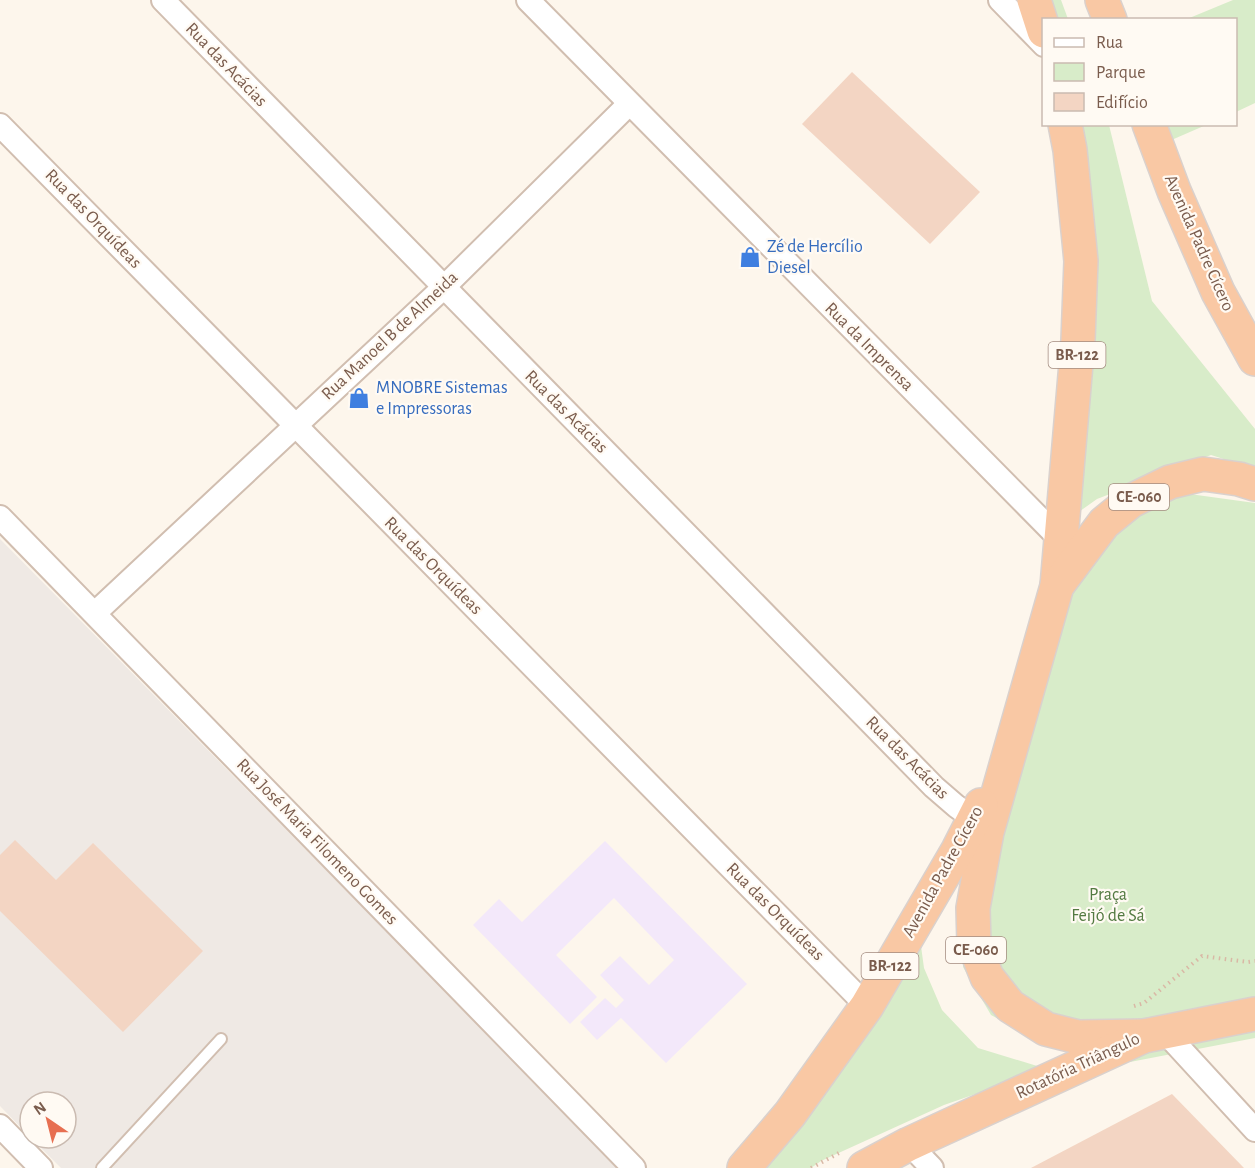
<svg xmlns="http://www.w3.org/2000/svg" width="1255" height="1168" viewBox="0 0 1255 1168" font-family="'Alegreya Sans',sans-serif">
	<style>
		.industrial { fill: #efe9e4 }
		.education { fill: #f3e8fa }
		.green { fill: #d8ecc9 }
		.building { fill: #f3d5c3 }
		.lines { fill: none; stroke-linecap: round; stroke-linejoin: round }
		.service-casing { stroke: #d1beb0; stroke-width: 14 }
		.minor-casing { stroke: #d1beb0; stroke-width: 26 }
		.trunk-casing { stroke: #dad1cd; stroke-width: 36 }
		.path { stroke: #d9b8a5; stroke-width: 4; stroke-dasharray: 1.5 4.5; stroke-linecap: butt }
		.service { stroke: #fff; stroke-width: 10 }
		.minor { stroke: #fff; stroke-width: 22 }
		.trunk { stroke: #f9c8a4; stroke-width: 33 }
		.labels { text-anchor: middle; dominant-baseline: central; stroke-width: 4.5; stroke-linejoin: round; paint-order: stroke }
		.shield { fill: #fffaf3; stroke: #a28b7f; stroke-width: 1.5 }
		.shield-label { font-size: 16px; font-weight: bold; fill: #7a5c4d }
		.street-label { font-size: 18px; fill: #7a5c4d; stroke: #fffaf3 }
		.shop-label { font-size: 18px; fill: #366cbe; stroke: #fffaf3; text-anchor: start }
		.park-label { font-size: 18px; fill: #537a41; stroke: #fffaf3 }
	</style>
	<rect width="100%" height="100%" fill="#fdf6ec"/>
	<polygon class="industrial" points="0,539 78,618 619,1168 61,1168 31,1138 66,1138 66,1102 30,1102 30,1137 0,1106"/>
	<polygon class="education" points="605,841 747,984 666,1063 621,1018 597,1040 580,1022 605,998 616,1008 624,1000 600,975 620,956 649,985 674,960 614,898 556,955 597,997 570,1024 473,925 499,899 522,922"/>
	<g class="green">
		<polygon points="1044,0 1061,0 1068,19 1048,19"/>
		<polygon points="1233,0 1255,0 1255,103 1236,112 1236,20 1187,19"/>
		<polygon points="1073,125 1109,125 1152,301 1255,429 1255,469 1211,455 1097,499 1066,521"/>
		<polygon points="1151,125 1206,125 1160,145"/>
		<polygon points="1175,492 1255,503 1255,1038 1130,1062 1039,1041 991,1015 963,967 961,900 1037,598 1101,531"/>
		<polygon points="917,917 924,968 942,1010 978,1048 1047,1069 944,1105 821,1161 811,1168 749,1168"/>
	</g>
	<g class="building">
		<polygon points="852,72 980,192 930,244 802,124"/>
		<polygon points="15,840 56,880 93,843 203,951 123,1032 0,911 0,855"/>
		<polygon points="1172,1094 1244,1168 1031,1168"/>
	</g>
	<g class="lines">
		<defs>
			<polyline id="service" points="102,1168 221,1039"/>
			<g id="minor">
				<polyline points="163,0 934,787 956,806 974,819"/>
				<polyline points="528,0 1060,539"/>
				<polyline points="1000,0 1044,45"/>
				<polyline points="0,125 867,1006"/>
				<polyline points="0,517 634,1168"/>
				<polyline points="95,613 443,288 629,104"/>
				<polyline points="1164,1031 1255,1130"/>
				<polyline points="0,1126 41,1168"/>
				<polyline points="909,1144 932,1168"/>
			</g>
			<g id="trunk">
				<polyline points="1034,0 1044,31"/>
				<polyline points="1102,0 1110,20"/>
				<polyline points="1149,124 1174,191 1218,292 1255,359"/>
				<polyline points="1057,586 1078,340 1081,261 1070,150 1065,124"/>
				<polyline points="1144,1036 1078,1037 1046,1029 1010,1006 987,977 974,944 973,908 987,832 1057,586 1104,523 1131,501 1170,482 1203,474 1239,479 1255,484"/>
				<polyline points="744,1168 790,1114 867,1006 958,850 981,805"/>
				<polyline points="864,1168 909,1144 1144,1036 1255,1014"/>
			</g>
		</defs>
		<use href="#service" class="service-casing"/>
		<use href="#minor" class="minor-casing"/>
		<use href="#trunk" class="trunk-casing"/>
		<g class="path">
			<polyline points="1134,1006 1144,1003 1202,956 1248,962 1255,961"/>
			<polyline points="811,1168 839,1153"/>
		</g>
		<use href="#service" class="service"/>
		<use href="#minor" class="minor"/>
		<use href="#trunk" class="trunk"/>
	</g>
	<defs>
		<symbol id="shop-bare" viewBox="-9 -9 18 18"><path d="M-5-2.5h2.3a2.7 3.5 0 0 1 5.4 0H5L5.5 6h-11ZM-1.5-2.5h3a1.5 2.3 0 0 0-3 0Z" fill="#3f7fe0" stroke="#fffaf3" stroke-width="2.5" paint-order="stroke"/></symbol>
	</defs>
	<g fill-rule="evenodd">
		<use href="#shop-bare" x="735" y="242" width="30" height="30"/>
		<use href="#shop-bare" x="344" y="383" width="30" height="30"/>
	</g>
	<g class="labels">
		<g class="shield">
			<rect x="1048.5" y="342" width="57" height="26" rx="4.5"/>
			<rect x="1109" y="484" width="60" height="26" rx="4.5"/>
			<rect x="946" y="937" width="60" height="26" rx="4.5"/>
			<rect x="861.5" y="953" width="57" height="26" rx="4.5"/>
		</g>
		<g class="shield-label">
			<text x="1077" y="355">BR-122</text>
			<text x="1139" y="497">CE-060</text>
			<text x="976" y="950">CE-060</text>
			<text x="890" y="966">BR-122</text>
		</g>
		<g class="street-label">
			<text transform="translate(226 65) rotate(46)">Rua das Acácias</text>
			<text transform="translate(93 219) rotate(46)">Rua das Orquídeas</text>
			<text transform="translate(1199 243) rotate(66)">Avenida Padre Cícero</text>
			<text transform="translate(390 336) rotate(-43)">Rua Manoel B de Almeida</text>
			<text transform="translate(869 347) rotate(45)">Rua da Imprensa</text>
			<text transform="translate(566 412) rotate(45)">Rua das Acácias</text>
			<text transform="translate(433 566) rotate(45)">Rua das Orquídeas</text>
			<text transform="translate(907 758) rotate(45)">Rua das Acácias</text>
			<text transform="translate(317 842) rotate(46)">Rua José Maria Filomeno Gomes</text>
			<text transform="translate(943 872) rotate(-61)">Avenida Padre Cícero</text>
			<text transform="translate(775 912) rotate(45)">Rua das Orquídeas</text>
			<text transform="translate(1078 1066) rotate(-25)">Rotatória Triângulo</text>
		</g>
		<g class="shop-label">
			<text x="767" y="247">Zé de Hercílio<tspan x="767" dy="21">Diesel</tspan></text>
			<text x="376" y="388">MNOBRE Sistemas<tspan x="376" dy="21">e Impressoras</tspan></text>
		</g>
		<g class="park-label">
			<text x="1108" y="895">Praça<tspan x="1108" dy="21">Feijó de Sá</tspan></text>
		</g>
	</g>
	<rect x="1042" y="18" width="195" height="108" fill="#fffaf3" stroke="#cabbb1" stroke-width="1.5"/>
	<rect x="1054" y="38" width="30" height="9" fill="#ffffff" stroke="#cabbb1" stroke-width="1.5"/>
	<text x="1096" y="48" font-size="18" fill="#7a5c4d">Rua</text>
	<rect x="1054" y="63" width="30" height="18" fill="#d8ecc9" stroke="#cabbb1" stroke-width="1.5"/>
	<text x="1096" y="78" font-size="18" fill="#7a5c4d">Parque</text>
	<rect x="1054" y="93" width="30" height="18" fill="#f3d5c3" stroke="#cabbb1" stroke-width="1.5"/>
	<text x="1096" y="108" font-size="18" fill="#7a5c4d">Edifício</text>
	<g transform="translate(48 1120) rotate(325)"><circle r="28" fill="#fffaf3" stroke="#cabbb1" stroke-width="1.5"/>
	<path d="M0-4.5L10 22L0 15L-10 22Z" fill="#e76f51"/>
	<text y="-9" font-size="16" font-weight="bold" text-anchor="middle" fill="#7a5c4d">N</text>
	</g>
</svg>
